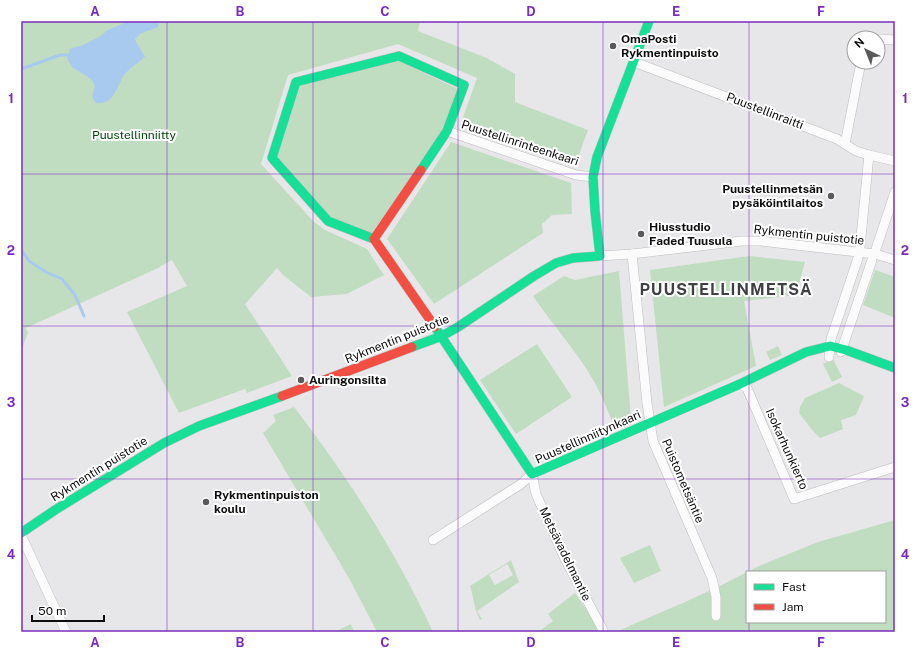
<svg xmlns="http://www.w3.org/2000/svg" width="916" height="653" viewBox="0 0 916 653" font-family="'Public Sans',sans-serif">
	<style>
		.green { fill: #c1ddc1; fill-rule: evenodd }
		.water { fill: #a8caef }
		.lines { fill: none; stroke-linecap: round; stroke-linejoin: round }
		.stream { stroke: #a8caef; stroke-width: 3 }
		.street-casing { stroke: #bebec0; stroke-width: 10 }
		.fast-casing { stroke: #bebec0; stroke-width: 10 }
		.jam-casing { stroke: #bebec0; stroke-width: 10 }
		.street { stroke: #fbfbfc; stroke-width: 9 }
		.fast { stroke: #16e098; stroke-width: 9 }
		.jam { stroke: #f24e42; stroke-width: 9 }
		.grid { fill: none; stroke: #7b2cbf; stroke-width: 1; stroke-opacity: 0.55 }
		.poi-dot { fill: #5a5a5b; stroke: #fff; stroke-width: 1.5 }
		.labels { text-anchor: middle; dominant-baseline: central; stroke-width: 4; stroke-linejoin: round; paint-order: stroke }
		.poi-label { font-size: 12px; font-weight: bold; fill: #0e0e0f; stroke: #fff; text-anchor: start }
		.street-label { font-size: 12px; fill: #0e0e0f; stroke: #fff }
		.park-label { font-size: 12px; fill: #014a08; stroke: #fff }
		.district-label { font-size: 16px; font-weight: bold; letter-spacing: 1px; fill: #404044; stroke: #fff }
		.neatline { fill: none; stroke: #7b2cbf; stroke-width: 1.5 }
		.grid-label { font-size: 13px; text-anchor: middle; font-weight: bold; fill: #7b2cbf }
	</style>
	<rect width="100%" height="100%" fill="#e7e7e9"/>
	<g class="green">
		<polygon points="21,21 420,21 418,31 487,58 515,74 515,102 588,130 575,166 460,126 477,78 398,44 288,75 261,164 313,221 325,230 367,249 384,275 347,294 311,297 283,275 277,268 245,304 292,376 247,393 245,389 179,413 127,312 187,286 172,260 156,269 26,328 28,333 21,351"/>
		<polygon points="399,61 458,89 443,130 372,233 329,216 277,158 300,86"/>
		<polygon points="451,142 571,183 572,214 552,215 542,224 543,233 434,304 387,239"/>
		<polygon points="749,256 805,262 796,295 744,301 756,366 664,407 650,270"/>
		<polygon points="875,270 895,277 895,318 863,305"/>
		<path d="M619 271 631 419 614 425C607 410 601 392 592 378 575 349 552 324 533 296L564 276 575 280Z"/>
		<polygon points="537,344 572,397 516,434 480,380"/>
		<polygon points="778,346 782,355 770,360 766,352"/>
		<polygon points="833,359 842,377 832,382 823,364"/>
		<polygon points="839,383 864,396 856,415 841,420 843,429 820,438 812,430 799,413 800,407 805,398"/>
		<path d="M294 407C348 477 396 552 433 632H377L350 580 263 433 276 421 273 415Z"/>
		<path d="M895 520V632H616C660 612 705 595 747 572V622H885V572H747L759 566 818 542Z"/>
		<path d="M650 545 661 571 634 583C630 574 624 567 620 558Z"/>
		<path d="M511 560 519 582 477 611 482 619 480 620C474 610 474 598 470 586ZM507 564 513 575 495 585 489 575Z"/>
		<polygon points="575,593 602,632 538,632 553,621 548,614"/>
		<polygon points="351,624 354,632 334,632"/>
	</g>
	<path class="water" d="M129 21H159L158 27 140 34 135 39C137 46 142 50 145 57 138 63 131 67 125 74 116 85 116 105 96 103 90 97 93 93 95 86L91 79 72 67 67 58 70 49 83 45 99 37 108 30Z"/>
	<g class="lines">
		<g class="stream">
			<polyline points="21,69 60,55 68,55"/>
			<polyline points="21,249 29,261 46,272 62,279 75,295 84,316"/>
		</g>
		<defs>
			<g id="street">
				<polyline points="878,39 895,40"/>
				<polyline points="634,62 837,139 856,151 869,155 895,161"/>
				<polyline points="447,131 576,175 593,177"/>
				<polyline points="845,144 861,62"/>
				<polyline points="860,247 869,155"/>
				<polyline points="876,249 895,192"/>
				<polyline points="632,254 647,403 653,441 712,578 716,597 716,616"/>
				<polyline points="600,256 632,254 742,241 761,241 875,254 895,260"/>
				<polyline points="841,352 872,260"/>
				<polyline points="829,357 831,339 858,258"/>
				<polyline points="740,384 747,388 794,499 895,467"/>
				<polyline points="21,535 66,632"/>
				<polyline points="433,540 521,484 532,474 536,494 565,559 603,630"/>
			</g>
			<g id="fast">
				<polyline points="374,239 328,221 272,158 296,82 399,56 464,85 447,131 421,170"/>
				<polyline points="435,327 532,474 740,384 806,352 830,346 846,350 895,368"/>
				<polyline points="412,347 442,336 458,327 534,276 556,263 573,258 600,256 595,211 593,177 597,157 649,21"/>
				<polyline points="21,533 55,510 164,443 199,426 282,396"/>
			</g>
			<g id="jam">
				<polyline points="421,170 374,239 435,327"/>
				<polyline points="282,396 412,347"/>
			</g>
		</defs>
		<use href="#street" class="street-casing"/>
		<use href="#fast" class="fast-casing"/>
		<use href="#jam" class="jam-casing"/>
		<use href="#street" class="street"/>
		<use href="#fast" class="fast"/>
		<use href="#jam" class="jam"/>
	</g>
	<path class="grid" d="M167 21V632M313 21V632M458 21V632M603 21V632M749 21V572M21 174H895M21 326H895M21 479H895M749 622V632"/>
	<g class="poi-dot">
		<circle cx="613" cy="46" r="4"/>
		<circle cx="831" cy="196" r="4"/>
		<circle cx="641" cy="234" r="4"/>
		<circle cx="301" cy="380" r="4"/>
		<circle cx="206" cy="502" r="4"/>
	</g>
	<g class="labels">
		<g class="poi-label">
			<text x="621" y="39">OmaPosti<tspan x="621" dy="14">Rykmentinpuisto</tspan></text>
			<text x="823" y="189" text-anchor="end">Puustellinmetsän<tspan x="823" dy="14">pysäköintilaitos</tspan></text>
			<text x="649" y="227">Hiusstudio<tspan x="649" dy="14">Faded Tuusula</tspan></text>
			<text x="309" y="380">Auringonsilta</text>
			<text x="214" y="495">Rykmentinpuiston<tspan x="214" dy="14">koulu</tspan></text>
		</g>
		<g class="street-label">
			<text transform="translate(765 111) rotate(21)">Puustellinraitti</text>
			<text transform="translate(520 143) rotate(18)">Puustellinrinteenkaari</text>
			<text transform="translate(809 235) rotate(6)">Rykmentin puistotie</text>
			<text transform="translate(397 339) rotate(-22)">Rykmentin puistotie</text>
			<text transform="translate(588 437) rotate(-24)">Puustellinniitynkaari</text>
			<text transform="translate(787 449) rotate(66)">Isokarhunkierto</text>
			<text transform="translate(99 469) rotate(-32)">Rykmentin puistotie</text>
			<text transform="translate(683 481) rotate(67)">Puistometsäntie</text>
			<text transform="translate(565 554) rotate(64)">Metsävadelmantie</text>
		</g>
		<g class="park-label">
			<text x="134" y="135">Puustellinniitty</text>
		</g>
		<g class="district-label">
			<text x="726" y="289">PUUSTELLINMETSÄ</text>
		</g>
	</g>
	<rect width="916" height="653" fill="none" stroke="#ffffff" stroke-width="44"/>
	<rect x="746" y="571" width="140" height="52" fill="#ffffff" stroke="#9f9f9f"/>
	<rect x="754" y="584" width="20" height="6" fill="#16e098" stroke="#9f9f9f"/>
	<text x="782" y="591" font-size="12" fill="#0e0e0f">Fast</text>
	<rect x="754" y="604" width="20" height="6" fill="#f24e42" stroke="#9f9f9f"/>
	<text x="782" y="611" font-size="12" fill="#0e0e0f">Jam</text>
	<g transform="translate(866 50) rotate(317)"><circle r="19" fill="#ffffff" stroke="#9f9f9f"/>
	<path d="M0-3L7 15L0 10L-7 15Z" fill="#5a5a5b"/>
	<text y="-6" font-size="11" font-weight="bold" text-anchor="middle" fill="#0e0e0f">N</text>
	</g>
	<path d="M32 615v6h72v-6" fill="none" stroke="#0e0e0f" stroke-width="2"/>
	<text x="38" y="615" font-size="12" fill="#0e0e0f" stroke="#ffffff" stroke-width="3" paint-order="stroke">50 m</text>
	<rect x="22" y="22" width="872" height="609" class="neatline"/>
	<g class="grid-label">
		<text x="95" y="16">A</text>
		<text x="240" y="16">B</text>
		<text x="385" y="16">C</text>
		<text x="531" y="16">D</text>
		<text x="676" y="16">E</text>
		<text x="821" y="16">F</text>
		<text x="11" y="103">1</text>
		<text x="905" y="103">1</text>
		<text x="11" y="255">2</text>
		<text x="905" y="255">2</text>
		<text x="11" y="407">3</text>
		<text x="905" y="407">3</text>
		<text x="11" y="559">4</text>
		<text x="905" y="559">4</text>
		<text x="95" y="647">A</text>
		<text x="240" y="647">B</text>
		<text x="385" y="647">C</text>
		<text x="531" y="647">D</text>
		<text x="676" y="647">E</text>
		<text x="821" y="647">F</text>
	</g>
</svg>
